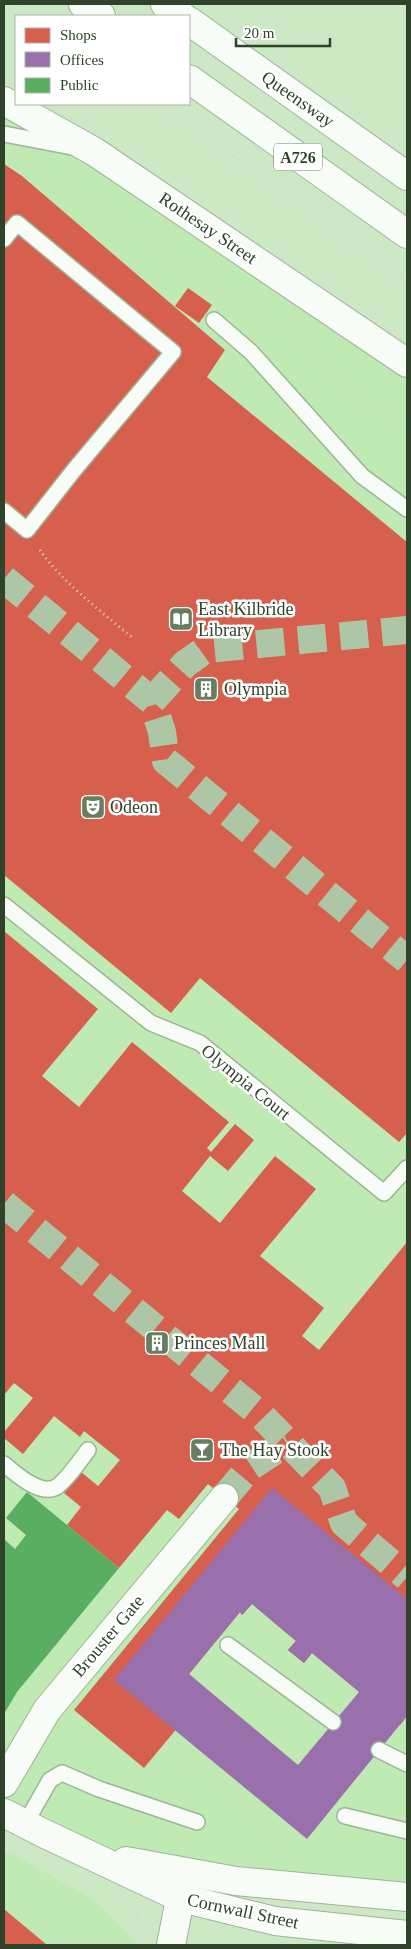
<svg xmlns="http://www.w3.org/2000/svg" width="411" height="1949" viewBox="0 0 411 1949" font-family="'Times New Roman',serif">
	<style>
		.built { fill: #bfeab3 }
		.shops { fill: #d6604d }
		.offices { fill: #9970ab; fill-rule: evenodd }
		.public { fill: #5aae61 }
		.lines { fill: none; stroke-linecap: round; stroke-linejoin: round }
		.street-tunnel { stroke: #adc7a6; stroke-width: 28; stroke-dasharray: 28 14; stroke-linecap: butt }
		.lane-casing { stroke: #9eb498; stroke-width: 18 }
		.street-casing { stroke: #9eb498; stroke-width: 30 }
		.secondary-casing { stroke: #9eb498; stroke-width: 30 }
		.highway-casing { stroke: #9eb498; stroke-width: 30 }
		.path { stroke: #cfd8cd; stroke-width: 3; stroke-dasharray: 1 4; stroke-linecap: butt }
		.lane { stroke: #f7fcf6; stroke-width: 15 }
		.street { stroke: #f7fcf6; stroke-width: 28 }
		.secondary { stroke: #f7fcf6; stroke-width: 28 }
		.highway { stroke: #f7fcf6; stroke-width: 28 }
		.labels { text-anchor: middle; dominant-baseline: central; stroke-width: 5; stroke-linejoin: round; paint-order: stroke }
		.shield { fill: #fff; stroke: #6d7b6a; stroke-width: 1 }
		.shield-label { font-size: 16px; font-weight: bold; fill: #2f432a }
		.street-label { font-size: 18px; fill: #2f432a; stroke: #fff }
		.poi-label { font-size: 18px; fill: #2f432a; stroke: #fff; text-anchor: start }
	</style>
	<rect width="100%" height="100%" fill="#cce8c5"/>
	<g class="built">
		<polygon points="4,101 407,363 407,1897 88,1854 4,1813"/>
		<polygon points="10,1853 93,1899 136,1941 134,1945 4,1945 4,1854"/>
	</g>
	<g class="shops">
		<polygon points="4,164 22,176 225,350 207,377 407,542 407,1133 399,1142 200,978 171,1013 4,875"/>
		<polygon points="188,288 212,305 199,323 175,306"/>
		<polygon points="4,931 98,1009 42,1076 79,1107 132,1042 229,1122 207,1148 211,1152 235,1124 254,1140 228,1171 210,1156 182,1191 220,1223 275,1156 316,1189 260,1256 324,1308 302,1336 319,1350 407,1242 407,1716 400,1725 312,1653 304,1663 288,1650 296,1641 252,1604 242,1615 240,1612 189,1674 208,1691 144,1768 74,1710 239,1509 208,1484 179,1519 167,1510 119,1568 67,1525 81,1507 64,1493 81,1472 98,1486 120,1460 84,1431 80,1437 54,1416 23,1454 4,1438 4,1432 33,1398 14,1383 4,1395"/>
		<polygon points="4,1909 47,1945 4,1945"/>
	</g>
	<path class="offices" d="M272 1488 407 1599V1716L307 1839 114 1680ZM252 1604 296 1641 288 1650 304 1663 312 1653 359 1692 298 1765 189 1674 240 1612 242 1615Z"/>
	<polygon class="public" points="27,1492 119,1568 17,1692 4,1714 4,1539 15,1549 26,1535 6,1518"/>
	<g class="lines">
		<g class="street-tunnel">
			<polyline points="4,579 152,701 162,732 166,761 407,960"/>
			<polyline points="152,701 185,664 206,649 407,630"/>
			<polyline points="4,1204 261,1415 332,1488 344,1523 407,1577"/>
			<polyline points="224,1498 250,1467 288,1442"/>
		</g>
		<defs>
			<g id="lane">
				<polyline points="4,134 72,147"/>
				<polyline points="4,239 17,223 173,352 74,470 27,530 4,511"/>
				<polyline points="214,320 251,352 362,476 407,509"/>
				<polyline points="4,905 151,1023 200,1043 384,1193 407,1168"/>
				<path d="M4 1464C16 1474 42 1498 58 1486 68 1478 80 1461 88 1450"/>
				<polyline points="228,1645 333,1722"/>
				<polyline points="379,1750 407,1764"/>
				<polyline points="345,1816 407,1831"/>
				<polyline points="25,1824 50,1780 62,1773 99,1789 197,1822"/>
			</g>
			<g id="street">
				<polyline points="4,1783 47,1710 224,1498"/>
				<polyline points="171,1945 185,1874"/>
			</g>
			<g id="secondary">
				<polyline points="4,101 95,152 407,363"/>
				<polyline points="4,1813 43,1833 181,1898 275,1921 407,1935"/>
				<polyline points="126,1861 236,1881 407,1897"/>
			</g>
			<g id="highway">
				<polyline points="83,4 101,16"/>
				<polyline points="165,4 182,16"/>
				<polyline points="189,21 407,176"/>
				<polyline points="189,79 407,234"/>
			</g>
		</defs>
		<use href="#lane" class="lane-casing"/>
		<use href="#street" class="street-casing"/>
		<use href="#secondary" class="secondary-casing"/>
		<use href="#highway" class="highway-casing"/>
		<g class="path">
			<polyline points="21,4 38,16"/>
			<polyline points="160,104 407,278"/>
			<polyline points="34,166 304,345 379,412 407,426"/>
			<path d="M40 550C61 581 104 614 134 639"/>
			<polyline points="168,1740 273,1829 279,1855"/>
			<polyline points="134,1909 142,1932"/>
		</g>
		<use href="#lane" class="lane"/>
		<use href="#street" class="street"/>
		<use href="#secondary" class="secondary"/>
		<use href="#highway" class="highway"/>
	</g>
	<defs>
		<symbol id="library-square" viewBox="-11 -11 22 22"><rect x="-9" y="-9" width="18" height="18" rx="4" fill="#667d60" stroke="#fff"/><path d="M-6-4Q-3-5.5-.7-3.5V5Q-3 3-6 4ZM6-4Q3-5.5 .7-3.5V5Q3 3 6 4Z" fill="#fff"/></symbol>
		<symbol id="building-square" viewBox="-11 -11 22 22"><rect x="-9" y="-9" width="18" height="18" rx="4" fill="#667d60" stroke="#fff"/><path d="M-4-6H4V6H1V3H-1V6H-4ZM-2.5-4.3h1.7v1.8h-1.7ZM.8-4.3h1.7v1.8H.8ZM-2.5-1h1.7V.8h-1.7ZM.8-1h1.7V.8H.8Z" fill="#fff"/></symbol>
		<symbol id="theatre-square" viewBox="-11 -11 22 22"><rect x="-9" y="-9" width="18" height="18" rx="4" fill="#667d60" stroke="#fff"/><path d="M-5-5.5Q0-4 5-5.5V0Q5 5 0 6Q-5 5-5 0ZM-3.3-2.5H-1v1.5H-3.3ZM1-2.5H3.3v1.5H1ZM-2.8 1Q0 5.5 2.8 1Z" fill="#fff"/></symbol>
		<symbol id="bar-square" viewBox="-11 -11 22 22"><rect x="-9" y="-9" width="18" height="18" rx="4" fill="#667d60" stroke="#fff"/><path d="M-6-5H6L.8 .8V4.5H3.5V6h-7V4.5H-.8V.8Z" fill="#fff"/></symbol>
	</defs>
	<g fill-rule="evenodd">
		<use href="#library-square" x="167" y="605" width="28" height="28"/>
		<use href="#building-square" x="192" y="675" width="28" height="28"/>
		<use href="#theatre-square" x="79" y="793" width="28" height="28"/>
		<use href="#building-square" x="143" y="1329" width="28" height="28"/>
		<use href="#bar-square" x="188" y="1436" width="28" height="28"/>
	</g>
	<g class="labels">
		<rect class="shield" x="274" y="143.5" width="48" height="27" rx="4"/>
		<g class="shield-label">
			<text x="298" y="157">A726</text>
		</g>
		<g class="street-label">
			<text transform="translate(298 99) rotate(35)">Queensway</text>
			<text transform="translate(208 228) rotate(34)">Rothesay Street</text>
			<text transform="translate(246 1082) rotate(39)">Olympia Court</text>
			<text transform="translate(108 1636) rotate(-50)">Brouster Gate</text>
			<text transform="translate(243 1911) rotate(12)">Cornwall Street</text>
		</g>
		<g class="poi-label">
			<text x="198" y="609">East Kilbride<tspan x="198" dy="21">Library</tspan></text>
			<text x="224" y="689">Olympia</text>
			<text x="110" y="807">Odeon</text>
			<text x="174" y="1343">Princes Mall</text>
			<text x="220" y="1450">The Hay Stook</text>
		</g>
	</g>
	<rect width="411" height="1949" fill="none" stroke="#2f432a" stroke-width="10"/>
	<rect x="15" y="15" width="175" height="90" fill="#ffffff" stroke="#acb4aa"/>
	<rect x="25" y="28" width="25" height="15" fill="#d6604d" stroke="#acb4aa"/>
	<text x="60" y="40" font-size="15" fill="#2f432a">Shops</text>
	<rect x="25" y="52" width="25" height="15" fill="#9970ab" stroke="#acb4aa"/>
	<text x="60" y="65" font-size="15" fill="#2f432a">Offices</text>
	<rect x="25" y="78" width="25" height="15" fill="#5aae61" stroke="#acb4aa"/>
	<text x="60" y="90" font-size="15" fill="#2f432a">Public</text>
	<path d="M236 38v8h94v-8" fill="none" stroke="#2f432a" stroke-width="2.5"/>
	<text x="244" y="38" font-size="15" fill="#2f432a" stroke="#ffffff" stroke-width="4" paint-order="stroke">20 m</text>
</svg>
